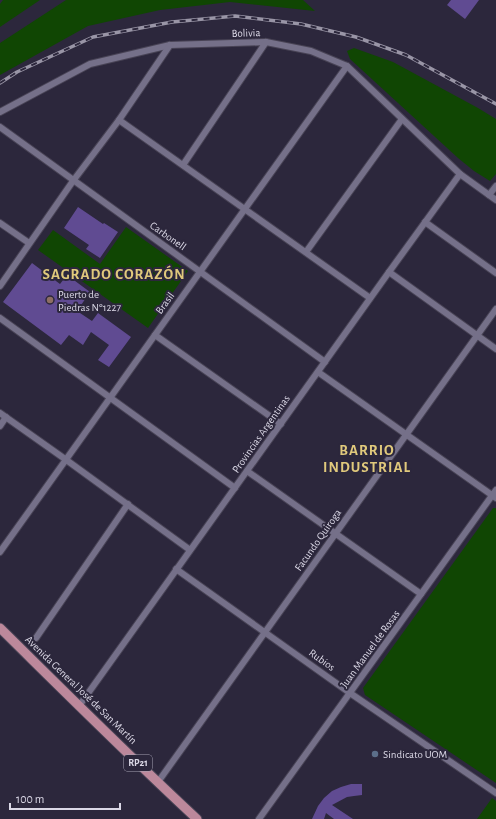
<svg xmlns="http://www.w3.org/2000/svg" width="496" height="819" viewBox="0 0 496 819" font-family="'Alegreya Sans',sans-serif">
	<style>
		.green { fill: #104603 }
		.building { fill: #604b92 }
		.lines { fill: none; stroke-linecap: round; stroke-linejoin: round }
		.minor-casing { stroke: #484355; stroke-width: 8 }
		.primary-casing { stroke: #484355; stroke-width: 11 }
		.minor { stroke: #757089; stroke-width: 6 }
		.primary { stroke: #bc889b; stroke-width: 9 }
		.rail-casing { stroke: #9995a6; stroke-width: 3.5 }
		.rail { stroke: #2c273c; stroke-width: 2; stroke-dasharray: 6; stroke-linecap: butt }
		.education-dot { fill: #8d6e63; stroke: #2c273c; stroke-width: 1.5 }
		.service-dot { fill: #5c6f8a; stroke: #2c273c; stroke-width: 1.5 }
		.labels { text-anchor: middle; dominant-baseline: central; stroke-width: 4; stroke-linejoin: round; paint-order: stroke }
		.shield { fill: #2c273c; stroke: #a6a3b3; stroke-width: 1 }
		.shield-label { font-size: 10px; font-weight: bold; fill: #dbd8e6 }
		.street-label { font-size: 11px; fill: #dbd8e6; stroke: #2c273c }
		.poi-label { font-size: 11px; fill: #dbd8e6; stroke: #2c273c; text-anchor: start }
		.district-label { font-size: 15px; font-weight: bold; letter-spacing: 1px; fill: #e0c97c; stroke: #2c273c }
	</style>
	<rect width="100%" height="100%" fill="#2c273c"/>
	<g class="green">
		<polygon points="3,0 40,0 0,27 0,4"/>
		<polygon points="66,0 303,0 315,11 230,2 160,10 88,26 0,75 0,43"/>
		<polygon points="354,48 393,62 478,108 496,119 496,174 490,181 474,171 458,158 350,59 347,51"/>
		<polygon points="126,227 188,271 148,328 38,250 53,230 100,264"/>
		<polygon points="493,508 496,508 496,783 365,695 363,688"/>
		<polygon points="492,798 496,801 496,819 477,819"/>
	</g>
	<g class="building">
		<polygon points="451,0 479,0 465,19 447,5"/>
		<polygon points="78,207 103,224 104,223 118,232 100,258 86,249 89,245 64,228"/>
		<polygon points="32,263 60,284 67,275 90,292 77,311 92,321 98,313 131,337 109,367 98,360 109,345 91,332 83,345 69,335 61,345 3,302"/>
		<polygon points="351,784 362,784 362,795 354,796 347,797 332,805 353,819 334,819 326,813 324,819 312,819 318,806 324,798 332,791 341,787"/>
	</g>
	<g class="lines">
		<defs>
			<g id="minor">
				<polyline points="0,112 90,64 170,45 266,42 311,51 347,66 460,174 496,200"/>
				<polyline points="119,120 370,298"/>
				<path d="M0 127C108 206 217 283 325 362"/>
				<polyline points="183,165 266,42"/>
				<polyline points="489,195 496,186"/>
				<polyline points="425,222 496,273"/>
				<polyline points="0,223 29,243"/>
				<polyline points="306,252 402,119"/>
				<polyline points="389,272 496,349"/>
				<polyline points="0,286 73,181 119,120 170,45"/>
				<polyline points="0,318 235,488"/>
				<polyline points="155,335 281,424"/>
				<polyline points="318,372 496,498"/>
				<polyline points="0,413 65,459 190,550"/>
				<polyline points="0,426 6,417"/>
				<polyline points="247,471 421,594"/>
				<polyline points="0,552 347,66"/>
				<polyline points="176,569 350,693 496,793"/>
				<polyline points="36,638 128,504"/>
				<polyline points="79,706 389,272 460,174"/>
				<polyline points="158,782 496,309"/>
				<polyline points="259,819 496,490"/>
			</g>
			<path id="primary" d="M0 628C65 692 130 757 197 819"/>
		</defs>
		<use href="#minor" class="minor-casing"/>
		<use href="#primary" class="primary-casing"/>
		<use href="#minor" class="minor"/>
		<use href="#primary" class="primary"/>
		<defs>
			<polyline id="rail" points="0,83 17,72 93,37 172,22 235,16 301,24 356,37 406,55 496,104"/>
		</defs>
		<use href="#rail" class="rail-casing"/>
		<use href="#rail" class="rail"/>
	</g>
	<circle class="education-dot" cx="50" cy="300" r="4"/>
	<circle class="service-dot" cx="375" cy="754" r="4"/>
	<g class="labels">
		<rect class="shield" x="124" y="755" width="28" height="16" rx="3"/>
		<g class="shield-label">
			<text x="138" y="763">RP21</text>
		</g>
		<g class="street-label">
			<text transform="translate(246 33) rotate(-2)">Bolivia</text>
			<text transform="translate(168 236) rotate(35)">Carbonell</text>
			<text transform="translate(165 303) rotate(-54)">Brasil</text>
			<text transform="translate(261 434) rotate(-55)">Provincias Argentinas</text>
			<text transform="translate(318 540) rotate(-55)">Facundo Quiroga</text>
			<text transform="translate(370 649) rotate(-54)">Juan Manuel de Rosas</text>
			<text transform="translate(322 660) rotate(36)">Rubios</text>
			<text transform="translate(81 690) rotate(44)">Avenida General José de San Martín</text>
		</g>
		<g class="poi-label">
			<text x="58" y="294">Puerto de<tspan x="58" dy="13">Piedras Nº1227</tspan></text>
			<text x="383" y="754">Sindicato UOM</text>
		</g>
		<g class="district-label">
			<text x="114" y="274">SAGRADO CORAZÓN</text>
			<text x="367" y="450">BARRIO<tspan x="367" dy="17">INDUSTRIAL</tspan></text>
		</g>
	</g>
	<path d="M10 803v6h110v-6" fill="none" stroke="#dbd8e6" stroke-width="2"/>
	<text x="16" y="803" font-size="12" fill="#dbd8e6" stroke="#2c273c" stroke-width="3" paint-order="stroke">100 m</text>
</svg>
